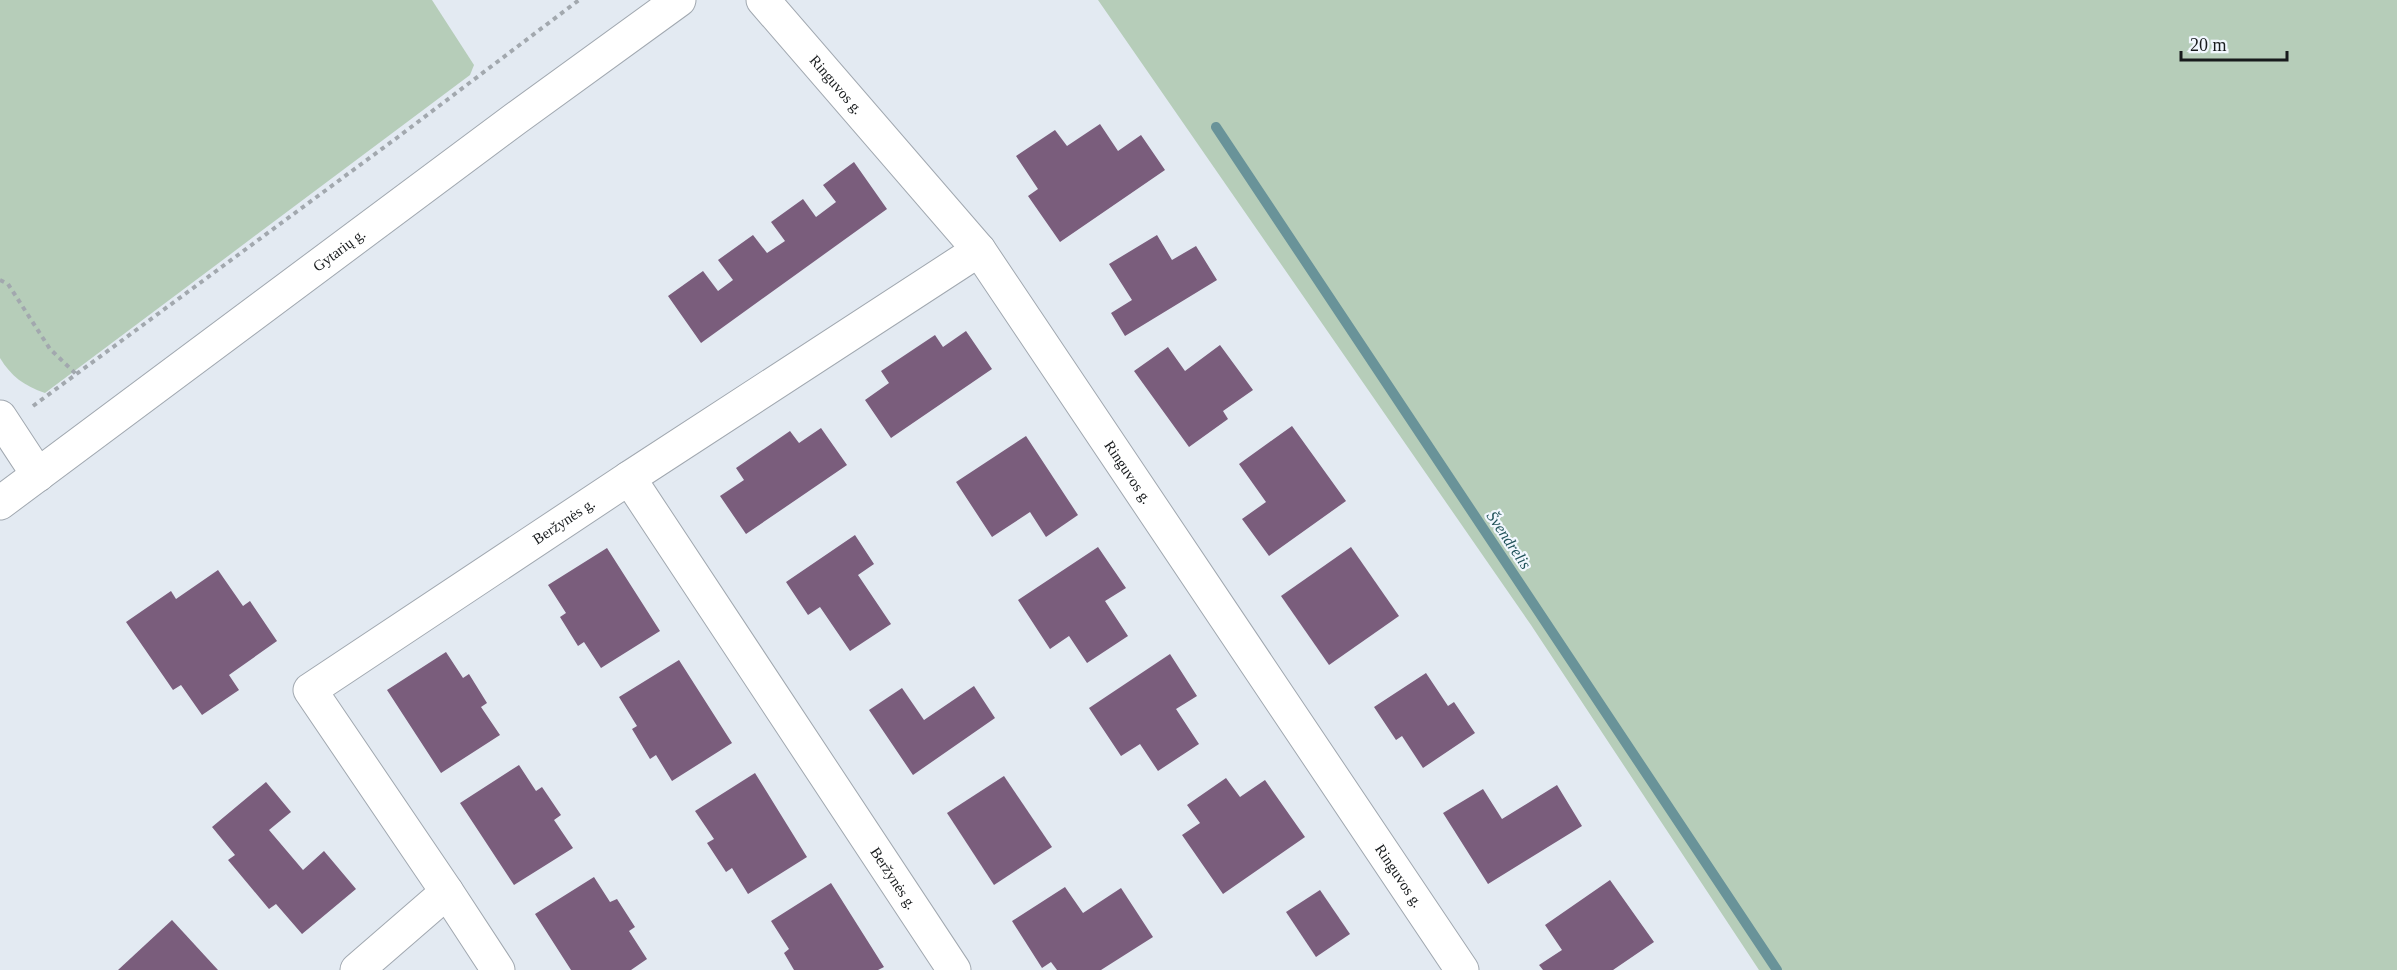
<svg xmlns="http://www.w3.org/2000/svg" width="2397" height="970" viewBox="0 0 2397 970" font-family="Georgia,serif">
	<style>
		.green { fill: #b6cdb9 }
		.lines { fill: none; stroke-linecap: round; stroke-linejoin: round }
		.stream { stroke: #699399; stroke-width: 10 }
		.building { fill: #7a5d7c }
		.minor-casing { stroke: #a1a8b0; stroke-width: 35 }
		.path { stroke: #a2a8ae; stroke-width: 4; stroke-dasharray: 4.5 4.5; stroke-linecap: butt }
		.minor { stroke: #fff; stroke-width: 33 }
		.labels { text-anchor: middle; dominant-baseline: central; stroke-width: 4.5; stroke-linejoin: round; paint-order: stroke }
		.street-label { font-size: 15px; fill: #181b1d; stroke: #f1f7fe }
		.water-label { font-size: 16px; font-style: italic; fill: #205259; stroke: #f1f7fe }
	</style>
	<rect width="100%" height="100%" fill="#e3eaf2"/>
	<g class="green">
		<path d="M0 0H432L474 65 470 75 45 393C24 386 11 376 0 358Z"/>
		<polygon points="1098,0 2397,0 2397,970 1759,970 1531,625"/>
	</g>
	<g class="lines">
		<polyline class="stream" points="1216,127 1777,970"/>
	</g>
	<g class="building">
		<polygon points="1100,124 1118,151 1141,135 1165,170 1060,242 1028,196 1038,189 1016,156 1055,130 1067,146"/>
		<polygon points="854,162 887,209 701,343 668,296 703,271 718,291 733,280 718,260 753,235 767,253 785,241 771,222 803,199 816,217 836,202 823,185"/>
		<polygon points="1157,235 1172,260 1196,246 1217,280 1125,336 1111,313 1132,300 1109,264"/>
		<polygon points="966,331 992,369 891,438 865,400 889,383 881,371 935,335 943,347"/>
		<polygon points="1220,345 1253,390 1223,411 1228,419 1189,447 1134,371 1168,347 1185,371"/>
		<polygon points="1292,426 1346,501 1269,556 1242,519 1266,502 1239,464"/>
		<polygon points="821,428 847,465 746,534 720,496 744,480 736,468 790,431 799,443"/>
		<polygon points="1026,436 1078,515 1046,537 1030,512 992,537 956,482"/>
		<polygon points="855,535 874,564 858,575 891,624 850,651 820,607 808,615 786,582"/>
		<polygon points="1098,547 1126,588 1105,601 1128,636 1087,663 1069,636 1050,649 1018,600"/>
		<polygon points="1351,547 1399,616 1329,665 1281,596"/>
		<polygon points="607,548 660,631 601,668 584,642 578,646 560,617 566,613 548,585"/>
		<polygon points="218,570 243,606 250,601 277,641 229,675 239,690 202,715 181,685 173,690 126,622 171,591 176,599"/>
		<polygon points="446,652 463,678 469,674 487,703 481,707 500,735 441,773 387,690"/>
		<polygon points="1170,654 1197,696 1176,709 1199,744 1158,771 1140,744 1121,756 1089,708"/>
		<polygon points="679,660 732,743 672,781 656,755 650,759 632,729 637,726 619,697"/>
		<polygon points="1426,673 1448,706 1454,702 1475,733 1423,768 1402,736 1396,740 1374,707"/>
		<polygon points="974,686 995,718 913,775 869,710 902,688 924,720"/>
		<polygon points="519,765 536,791 542,787 561,815 554,820 573,848 514,885 460,803"/>
		<polygon points="755,773 807,857 748,894 732,868 726,872 707,843 714,839 695,811"/>
		<polygon points="1004,776 1052,847 994,885 947,813"/>
		<polygon points="1226,778 1240,797 1265,780 1305,837 1223,894 1182,835 1200,823 1187,805"/>
		<polygon points="266,782 291,812 269,830 303,870 324,851 356,889 302,934 276,904 269,909 228,860 235,855 212,827"/>
		<polygon points="1557,785 1582,826 1488,884 1443,813 1483,789 1502,819"/>
		<polygon points="594,877 610,902 617,899 635,927 629,931 647,959 631,970 571,970 535,914"/>
		<polygon points="1610,880 1654,942 1613,970 1543,970 1539,965 1562,950 1545,925"/>
		<polygon points="831,883 884,967 878,970 794,970 784,953 789,949 771,921"/>
		<polygon points="1065,887 1083,913 1121,888 1153,937 1101,970 1057,970 1051,962 1042,968 1012,921"/>
		<polygon points="1320,890 1350,934 1316,957 1286,912"/>
		<polygon points="172,920 218,970 118,970"/>
	</g>
	<g class="lines">
		<defs>
			<g id="minor">
				<path id="s1" d="M763 0 979 250 1462 970"/>
				<polyline points="0,417 38,475"/>
				<polyline points="629,478 979,250"/>
				<path id="s2" d="M0 503 515 119 679 0"/>
				<polyline points="447,892 498,970"/>
				<path id="s3" d="M357 970 447 892 310 690 629 478 954 970"/>
			</g>
		</defs>
		<use href="#minor" class="minor-casing"/>
		<g class="path">
			<polyline points="0,280 8,284 50,349 77,375"/>
			<polyline points="33,406 398,137 579,0"/>
		</g>
		<use href="#minor" class="minor"/>
	</g>
	<g class="labels">
		<g class="street-label">
			<text stroke="none"><textPath href="#s1" startOffset="112">Ringuvos g.</textPath></text>
			<text stroke="none"><textPath href="#s2" startOffset="423">Gytarių g.</textPath></text>
			<text stroke="none"><textPath href="#s1" startOffset="598">Ringuvos g.</textPath></text>
			<text stroke="none"><textPath href="#s3" startOffset="668">Beržynės g.</textPath></text>
			<text stroke="none"><textPath href="#s1" startOffset="1084">Ringuvos g.</textPath></text>
			<text stroke="none"><textPath href="#s3" startOffset="1226">Beržynės g.</textPath></text>
		</g>
		<g class="water-label">
			<text transform="translate(1509 540) rotate(56)">Švendrelis</text>
		</g>
	</g>
	<path d="M2181 51v9h106v-9" fill="none" stroke="#181b1d" stroke-width="3"/>
	<text x="2190" y="51" font-size="18" fill="#181b1d" stroke="#f1f7fe" stroke-width="4.5" paint-order="stroke">20 m</text>
</svg>
